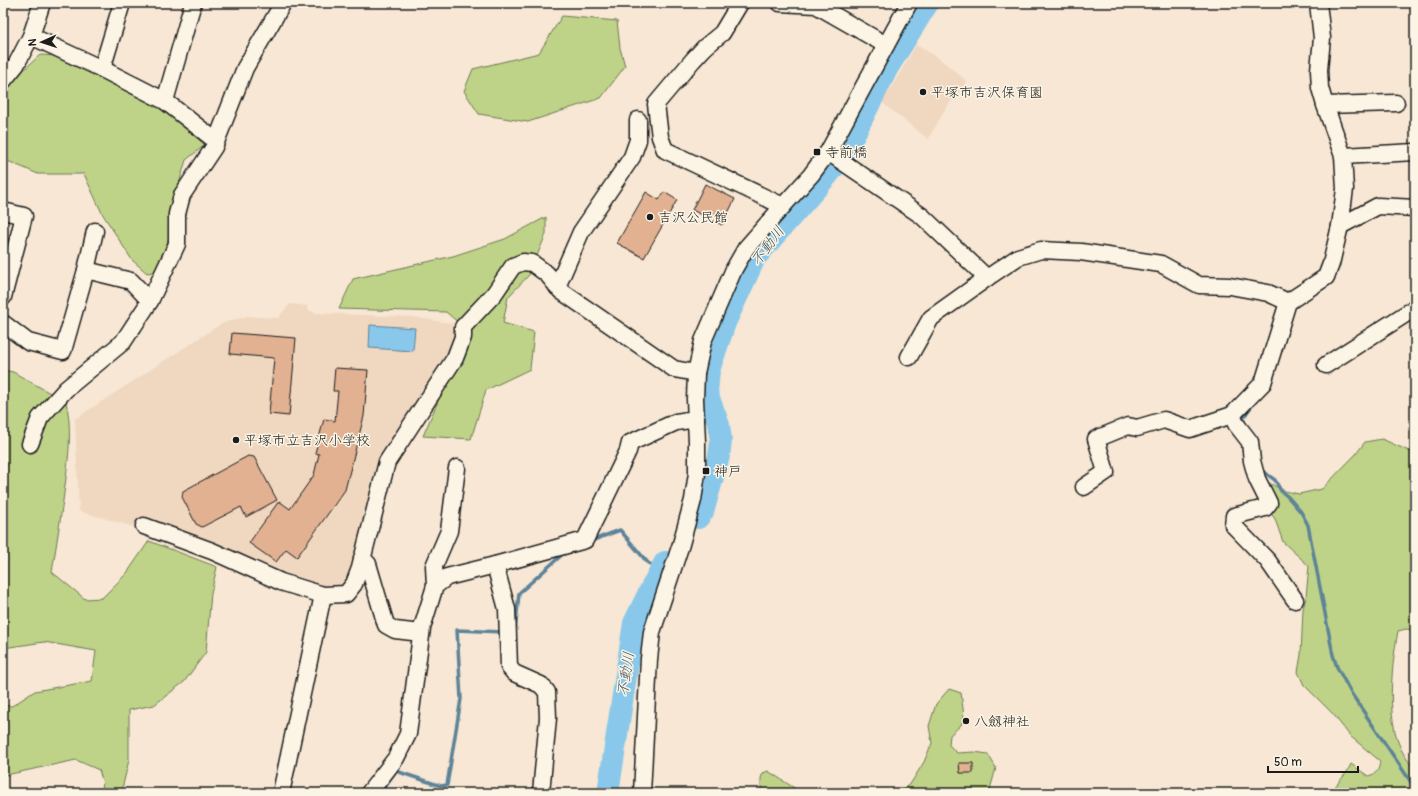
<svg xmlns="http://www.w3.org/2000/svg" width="1418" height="796" viewBox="0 0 1418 796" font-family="Pangolin,'Klee One',sans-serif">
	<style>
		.built { fill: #f0d7c0 }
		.green { fill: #bed388; stroke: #6d7852 }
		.water { fill: #89c8ea; stroke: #5d8398 }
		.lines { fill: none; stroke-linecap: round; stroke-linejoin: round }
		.stream { stroke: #5d8398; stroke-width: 3.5 }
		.river { stroke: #89c8ea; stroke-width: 22 }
		.building { fill: #e1b192; stroke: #1c1c1c }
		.minor-casing { stroke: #1c1c1c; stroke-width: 19 }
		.minor { stroke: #fcf5e5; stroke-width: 16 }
		.poi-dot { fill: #1c1c1c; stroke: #fcf5e5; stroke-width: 1.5 }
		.labels { text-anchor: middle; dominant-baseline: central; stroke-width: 3; stroke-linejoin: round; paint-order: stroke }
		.poi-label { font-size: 14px; fill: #1c1c1c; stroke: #fcf5e5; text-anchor: start }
		.water-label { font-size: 15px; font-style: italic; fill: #425864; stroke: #fcf5e5 }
	</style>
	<rect width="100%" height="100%" fill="#f7e7d4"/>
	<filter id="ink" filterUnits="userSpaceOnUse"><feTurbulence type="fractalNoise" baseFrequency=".025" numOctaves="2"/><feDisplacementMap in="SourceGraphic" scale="8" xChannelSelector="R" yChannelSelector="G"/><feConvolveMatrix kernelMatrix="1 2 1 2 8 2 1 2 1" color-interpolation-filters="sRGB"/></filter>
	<g filter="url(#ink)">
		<g class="built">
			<polygon points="916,45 936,56 967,81 946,108 928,139 880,101 885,91 888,93"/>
			<polygon points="290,304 307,306 307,310 317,313 412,317 462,325 439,373 383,460 356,571 345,586 315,589 141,529 79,511 75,419 221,324 247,316 278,318"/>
		</g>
		<g class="green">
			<polygon points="562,16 617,21 620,48 625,66 601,98 528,122 479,114 464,91 473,69 539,53"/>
			<polygon points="40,55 59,56 159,105 205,145 186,160 178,187 170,233 159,271 147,273 132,260 102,213 84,174 38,174 3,159 3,89"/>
			<polygon points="546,217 546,234 529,275 508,297 503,323 534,332 530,369 486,390 471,439 423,436 468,331 446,312 339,309 353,279 453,256 505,239"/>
			<path d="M3 370 13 372 66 402C72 427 69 453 66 478 62 510 57 541 52 572L85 599 102 598 127 573 149 541 217 567 211 593 206 652 184 682 154 705 129 710V760L121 793H101L103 783 99 770 76 760 6 775 3 773V705L12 706 35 691 92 681 96 651 44 642 3 648Z"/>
			<path d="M1382 439 1411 452 1415 451V630L1406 629 1398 631C1391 669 1382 740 1415 768V793H1330L1347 772 1351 764 1368 776C1377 774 1379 770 1380 761L1350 736 1333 714 1304 685 1298 672 1301 655 1303 609 1306 597 1309 566 1283 542 1275 519 1258 494 1265 481 1285 491 1299 494 1322 489 1356 454 1365 442Z"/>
			<polygon points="949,689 961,693 964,717 961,725 950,735 949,745 957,753 974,752 988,754 996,768 989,793 898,793 911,783 924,762 932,743 929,726 936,704"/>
			<polygon points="768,771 802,793 761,793 761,778 763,773"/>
		</g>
		<polygon class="water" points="370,325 415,328 413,351 369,348"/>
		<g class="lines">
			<g class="stream">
				<polyline points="1246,426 1243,418 1253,404"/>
				<polyline points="1261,470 1275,480 1281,491 1288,497 1301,512 1308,525 1333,655 1337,667 1351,693 1415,788"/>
				<polyline points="591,541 620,530 648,563 660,569"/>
				<polyline points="515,633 519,593 564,553"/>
				<polyline points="380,793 396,771 441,786 447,785 461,699 457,630 503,632"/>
			</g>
			<g class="river">
				<polyline points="698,518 703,512 719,456 721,441 719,425 707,393 709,370 725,323 755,258 828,175 845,153 887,69 928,3"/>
				<polyline points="608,793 634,623 652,586 665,562"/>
			</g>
		</g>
		<g class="building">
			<polygon points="705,184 735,199 722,225 692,210"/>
			<polygon points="646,192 659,200 664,192 677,200 644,258 617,243"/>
			<polygon points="232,333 296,338 289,416 269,414 274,358 230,354"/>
			<polygon points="335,368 368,370 364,416 345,490 297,557 286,549 276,562 249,543 279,501 290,509 314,475 319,454 315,453 324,419 335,421 338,391 333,391"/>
			<polygon points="248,456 254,457 277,500 246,517 241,507 202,527 196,524 182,497 183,491"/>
			<polygon points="959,763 973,763 973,773 960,773"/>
		</g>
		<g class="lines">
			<defs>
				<g id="minor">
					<polyline points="740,3 722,33 705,47 693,60 656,104 660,137 665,150 783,206"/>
					<polyline points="780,3 816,5 886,45"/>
					<polyline points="31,36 102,69 165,101 216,141"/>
					<polyline points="102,69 122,3"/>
					<polyline points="3,81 16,65 31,36 42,3"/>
					<polyline points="165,101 193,3"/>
					<polyline points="1325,105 1396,103"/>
					<polyline points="828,152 922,216 987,278"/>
					<polyline points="1343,156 1415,152"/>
					<polyline points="3,211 24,216 3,297"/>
					<polyline points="1340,226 1378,206 1415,208"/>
					<polyline points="86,270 95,231"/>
					<polyline points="557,287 581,232 632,157 638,140 638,120"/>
					<polyline points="3,323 28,342 63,351 86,270 131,281 150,301"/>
					<polyline points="909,357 931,318 987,278 1018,257 1041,250 1081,252 1161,264 1199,285 1230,286 1268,293 1288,302"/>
					<polyline points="1326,365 1415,308"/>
					<polyline points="1232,415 1236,424 1250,442 1252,461 1257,479 1269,503 1265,508 1234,516 1233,525 1268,561 1295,600"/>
					<polyline points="30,444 40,418 66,389 123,342 150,301 177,244 177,214 182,195 214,147 245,68 283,3"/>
					<polyline points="1084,487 1106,472 1096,439 1128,426 1137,428 1164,420 1190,429 1232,415 1263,383 1288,302 1326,277 1331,264 1340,226 1345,189 1343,156 1325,105 1320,88 1319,70 1322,38 1318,3"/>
					<polyline points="144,526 212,551 281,582 323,595 346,594 354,584 360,568 387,462 455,358 463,337 463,327 494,294 513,266 523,262 532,263 547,274 561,291 674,369 696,373"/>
					<polyline points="362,558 368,564 386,625 395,630 421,633"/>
					<polyline points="495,565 507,609 509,667 514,673 541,685 547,692 548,718 541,793"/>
					<polyline points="435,586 434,566 449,531 457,468"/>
					<polyline points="281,793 323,595"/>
					<polyline points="369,793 396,758 408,734 422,628 435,586 447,577 495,565 585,540 628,451 630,443 676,422 696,419"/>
					<polyline points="642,793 649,659 652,632 681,544 693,500 697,473 697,442 695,399 696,373 703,341 734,269 746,248 783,206 811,175 828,152 909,3"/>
				</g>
			</defs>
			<use href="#minor" class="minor-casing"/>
			<use href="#minor" class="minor"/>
		</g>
	</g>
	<g class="poi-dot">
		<circle cx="923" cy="92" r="4"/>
		<rect x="813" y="148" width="8" height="8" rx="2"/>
		<circle cx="650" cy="217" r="4"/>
		<circle cx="236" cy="440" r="4"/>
		<rect x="702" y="467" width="8" height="8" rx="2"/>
		<circle cx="966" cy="721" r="4"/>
	</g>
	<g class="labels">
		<g class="poi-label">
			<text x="931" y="92">平塚市吉沢保育園</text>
			<text x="825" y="152">寺前橋</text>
			<text x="658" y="217">吉沢公民館</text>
			<text x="244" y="440">平塚市立吉沢小学校</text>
			<text x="714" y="471">神戸</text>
			<text x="974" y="721">八劔神社</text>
		</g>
		<g class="water-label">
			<text transform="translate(768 246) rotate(-53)">不動川</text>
			<text transform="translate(626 674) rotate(-81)">不動川</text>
		</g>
	</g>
	<rect width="1418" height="796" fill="none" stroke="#fcf5e5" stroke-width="16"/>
	<rect x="8" y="8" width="1402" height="780" fill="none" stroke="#1c1c1c" stroke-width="1.5" filter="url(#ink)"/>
	<g transform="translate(42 42) rotate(267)" stroke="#fcf5e5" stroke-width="3" paint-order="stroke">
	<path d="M0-3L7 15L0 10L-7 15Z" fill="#1c1c1c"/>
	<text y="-6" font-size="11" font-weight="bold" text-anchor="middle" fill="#1c1c1c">N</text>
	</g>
	<path d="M1268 766v6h90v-6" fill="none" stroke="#1c1c1c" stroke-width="2"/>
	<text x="1274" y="766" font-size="12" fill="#1c1c1c" stroke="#fcf5e5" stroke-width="3" paint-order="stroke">50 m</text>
</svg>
